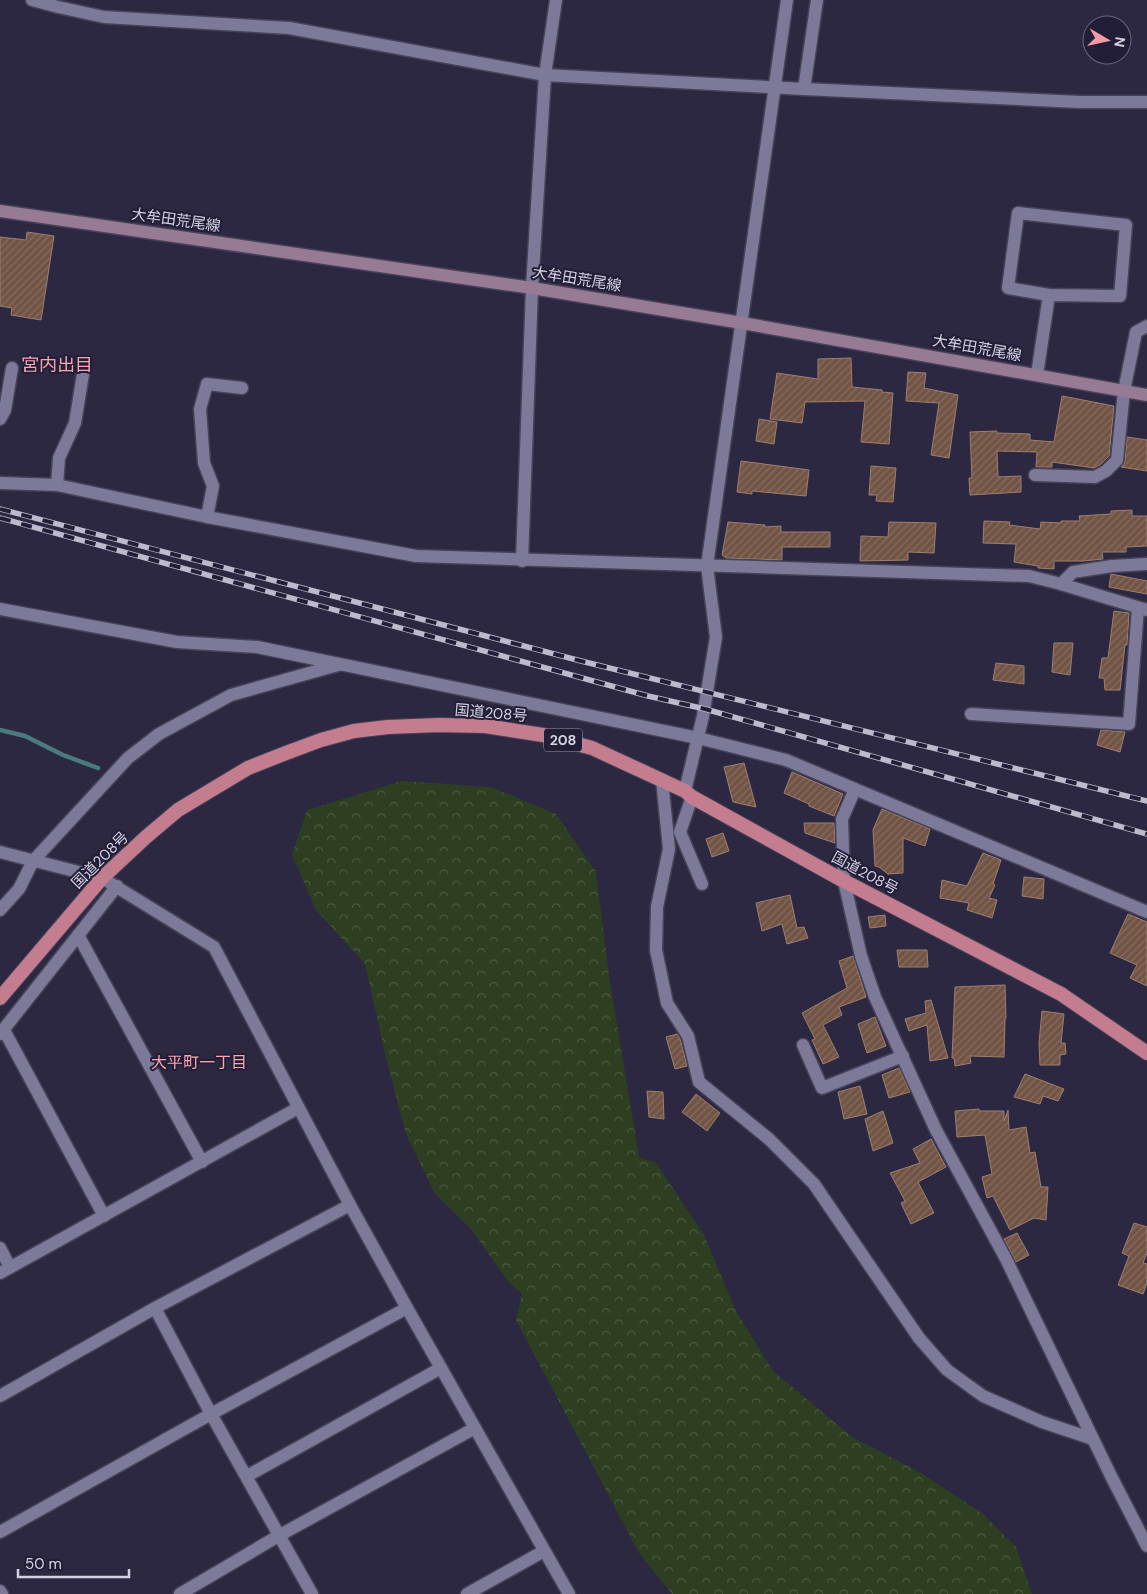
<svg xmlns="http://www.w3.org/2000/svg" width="1147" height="1594" viewBox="0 0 1147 1594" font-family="'DM Sans','Noto Sans JP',sans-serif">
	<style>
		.forest { fill: url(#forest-crowns) }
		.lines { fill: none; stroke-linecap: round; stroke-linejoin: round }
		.stream { stroke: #477b80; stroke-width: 4.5 }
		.building { fill: url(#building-hatch); stroke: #9f7f6e }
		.minor-casing { stroke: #474259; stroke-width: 15 }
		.tertiary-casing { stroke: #474259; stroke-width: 15 }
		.secondary-casing { stroke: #474259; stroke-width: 15 }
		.trunk-casing { stroke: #474259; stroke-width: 16 }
		.minor { stroke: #7d7998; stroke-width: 12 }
		.tertiary { stroke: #7d7998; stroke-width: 12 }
		.secondary { stroke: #977a94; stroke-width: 12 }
		.trunk { stroke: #c47d8e; stroke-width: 14 }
		.rail-casing { stroke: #bcbacc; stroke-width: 5.5 }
		.rail { stroke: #231e37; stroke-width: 4; stroke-dasharray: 11; stroke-linecap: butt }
		.labels { text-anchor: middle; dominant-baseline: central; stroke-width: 4; stroke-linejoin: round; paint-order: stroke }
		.shield { fill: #231e37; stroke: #9f9caf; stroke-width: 1 }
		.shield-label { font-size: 14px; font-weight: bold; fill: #d4d2e3 }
		.street-label { font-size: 15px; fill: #d4d2e3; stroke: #231e37 }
		.neighbourhood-label { font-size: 16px; fill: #faa6af; stroke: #231e37 }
		.quarter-label { font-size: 18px; fill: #faa6af; stroke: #231e37 }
	</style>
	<defs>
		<pattern id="forest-crowns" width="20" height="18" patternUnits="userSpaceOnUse" patternTransform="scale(1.25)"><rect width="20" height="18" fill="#2d3f20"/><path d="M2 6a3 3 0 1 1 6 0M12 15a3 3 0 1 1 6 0" fill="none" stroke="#4b5a40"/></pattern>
		<pattern id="building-hatch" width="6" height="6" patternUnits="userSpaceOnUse" patternTransform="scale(1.25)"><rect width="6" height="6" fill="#725445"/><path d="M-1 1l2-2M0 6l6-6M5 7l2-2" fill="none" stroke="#856c60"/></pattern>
	</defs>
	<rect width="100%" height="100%" fill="#2c2842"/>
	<polygon class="forest" points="402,781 491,787 556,814 596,872 610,983 639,1157 656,1163 704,1235 736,1311 773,1371 852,1437 921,1473 983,1514 1016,1547 1032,1594 672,1594 639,1553 516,1320 522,1294 507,1280 471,1229 435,1194 406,1134 385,1054 365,964 316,910 292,855 307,810"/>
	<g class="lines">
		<polyline class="stream" points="0,730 25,736 63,755 98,768"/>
	</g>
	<g class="building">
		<polygon points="27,232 54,236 41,320 11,315 12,308 0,306 0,237 26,240"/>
		<polygon points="851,358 852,387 882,390 882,392 893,393 889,444 861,442 865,401 805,402 802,423 770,419 777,373 818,379 818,359"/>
		<polygon points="908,372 926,373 924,388 958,395 949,458 931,455 939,403 906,401"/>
		<polygon points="1062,396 1114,406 1109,456 1101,464 1094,468 1052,462 1052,467 1036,467 1037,452 997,451 998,477 1021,476 1021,492 970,495 969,478 972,478 970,432 997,431 997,433 1030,434 1030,440 1054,442"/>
		<polygon points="759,419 777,422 774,444 756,441"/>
		<polygon points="1127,437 1147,440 1147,471 1121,467 1125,461"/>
		<polygon points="741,461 809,470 806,496 752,491 752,494 737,492"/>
		<polygon points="871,466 896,468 893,502 876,501 877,495 869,495"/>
		<polygon points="1132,510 1132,516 1147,516 1147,546 1126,547 1126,552 1102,552 1103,559 1083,561 1054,561 1054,569 1038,568 1038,566 1014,562 1016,544 983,543 984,521 1010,522 1009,525 1040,529 1041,522 1061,523 1061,521 1080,521 1079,516 1111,514 1111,511"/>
		<polygon points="728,522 765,525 765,527 781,526 781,532 830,532 830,547 782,547 782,560 726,558 722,555"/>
		<polygon points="889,522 936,523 934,553 908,552 908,560 860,561 861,536 888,537"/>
		<polygon points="1111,574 1147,581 1147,594 1109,587"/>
		<polygon points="1114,611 1129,613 1127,645 1125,645 1120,690 1105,690 1104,678 1099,678 1102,658 1108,658"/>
		<polygon points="1054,643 1073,643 1070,675 1052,672"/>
		<polygon points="996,663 1024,666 1024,684 993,680"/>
		<polygon points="1101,730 1125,732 1120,752 1097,745"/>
		<polygon points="744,763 756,807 733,802 724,767"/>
		<polygon points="792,772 843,794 834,816 809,806 809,804 784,793"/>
		<polygon points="882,809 930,829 925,846 903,838 903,873 888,874 879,867 875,866 873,830"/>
		<polygon points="804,823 834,823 835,843 805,833"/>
		<polygon points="723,833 729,851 712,857 706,839"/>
		<polygon points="983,853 1001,860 993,884 995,885 989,898 997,900 992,918 967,910 969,903 940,898 942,880 967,886"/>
		<polygon points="1024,877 1044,879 1043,899 1022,896"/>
		<polygon points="790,895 797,928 804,927 808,938 787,944 782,924 762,931 756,903"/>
		<polygon points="1128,914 1147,922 1147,986 1130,978 1137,965 1110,953"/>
		<polygon points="885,915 886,926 870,928 868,917"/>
		<polygon points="897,950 927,950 928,967 899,967"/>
		<polygon points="853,956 866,997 839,1007 842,1015 823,1025 839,1057 823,1064 812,1040 815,1039 802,1013 847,988 839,961"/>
		<polygon points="1005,985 1006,1018 1005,1018 1004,1057 970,1056 971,1063 955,1066 954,1058 952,1058 955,987"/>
		<polygon points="931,1000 948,1058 930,1061 927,1025 909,1031 905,1019 926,1013 925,1001"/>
		<polygon points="1042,1011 1064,1014 1061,1043 1065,1043 1066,1054 1060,1055 1060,1065 1040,1065 1039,1043"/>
		<polygon points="875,1017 886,1046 867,1053 858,1024"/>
		<polygon points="677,1034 680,1039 687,1066 675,1069 666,1037"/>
		<polygon points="899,1068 910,1092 889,1098 882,1075"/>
		<polygon points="1025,1074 1064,1089 1058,1101 1043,1096 1040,1104 1014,1097"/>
		<polygon points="860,1086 867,1114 844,1119 838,1092"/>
		<polygon points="647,1091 663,1092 664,1119 649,1117"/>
		<polygon points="696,1094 720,1113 707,1131 682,1112"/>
		<polygon points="979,1109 979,1111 1004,1111 1004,1121 1008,1110 1009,1130 1026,1127 1030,1153 1035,1152 1041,1187 1048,1187 1046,1220 1034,1218 1010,1230 993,1196 987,1198 982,1177 992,1174 985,1135 957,1137 955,1111"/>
		<polygon points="883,1111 893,1143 873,1151 865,1119"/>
		<polygon points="931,1139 946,1167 918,1182 934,1213 911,1224 901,1203 905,1201 890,1173 920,1163 913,1149"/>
		<polygon points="1134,1223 1147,1227 1147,1253 1143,1263 1147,1264 1147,1283 1143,1294 1118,1285 1129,1256 1122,1253"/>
		<polygon points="1017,1233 1029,1255 1016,1262 1004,1239"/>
	</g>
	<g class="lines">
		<defs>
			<g id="minor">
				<polyline points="32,0 58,7 104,17 289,28 545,75 804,89 1079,102 1147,102"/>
				<polyline points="804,89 817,0"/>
				<polyline points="1037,375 1049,295 1008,288 1018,213 1126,225 1120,296 1049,295"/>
				<polyline points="0,419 5,410 12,368"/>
				<polyline points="1035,475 1095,477 1106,471 1117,460 1124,391 1136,332 1147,326"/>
				<polyline points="0,483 57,485 207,517 416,556 1029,576 1061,584 1147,610"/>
				<polyline points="57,485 59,458 75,423 84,368"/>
				<polyline points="207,517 213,486 204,463 200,409 207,384 242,388"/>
				<polyline points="522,561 532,288 545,75 556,0"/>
				<polyline points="1061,584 1073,572 1112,566 1147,564"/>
				<polyline points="0,609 177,642 257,647 698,738 786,760 1147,912"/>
				<polyline points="971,714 1129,724 1138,608"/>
				<polyline points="662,780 669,849 657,907 656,950 667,1003 688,1036 699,1082 769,1139 814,1184 919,1338 947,1370 983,1396 1042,1422 1093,1439"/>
				<polyline points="855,789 842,819 844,881 861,956 875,997 936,1130 1006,1259 1111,1476 1147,1546"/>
				<polyline points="692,797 680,832 702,884"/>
				<polyline points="0,852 102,878 214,947 350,1205 407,1308 569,1594"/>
				<polyline points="0,910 19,889 33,861 128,758 159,734 231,695 338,665"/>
				<polyline points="78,935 202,1162"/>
				<polyline points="4,1030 104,1216"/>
				<polyline points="0,1034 117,886"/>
				<polyline points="803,1045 822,1088 903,1056"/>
				<polyline points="0,1248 10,1267"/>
				<polyline points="0,1273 298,1108"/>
				<polyline points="155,1308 211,1414 312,1594"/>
				<polyline points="0,1396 155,1308 350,1205"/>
				<polyline points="247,1476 441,1368"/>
				<polyline points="0,1532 211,1414 407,1308"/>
				<polyline points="0,1591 2,1594"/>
				<polyline points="180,1594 280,1535 475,1428"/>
				<polyline points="467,1594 544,1551"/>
			</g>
			<polyline id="tertiary" points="685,791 703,716 716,637 707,566 787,0"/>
			<polyline id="secondary" points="0,211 532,288 742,323 1147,395"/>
			<polyline id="trunk" points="0,998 102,878 146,837 178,810 248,768 286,753 321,740 354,731 388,727 439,725 485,726 543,735 592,748 685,791 692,797 844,881 1061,994 1147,1053"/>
		</defs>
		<use href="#minor" class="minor-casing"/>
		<use href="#tertiary" class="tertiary-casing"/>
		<use href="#secondary" class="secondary-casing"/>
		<use href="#trunk" class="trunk-casing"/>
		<use href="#minor" class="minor"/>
		<use href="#tertiary" class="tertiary"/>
		<use href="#secondary" class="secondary"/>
		<use href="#trunk" class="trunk"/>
		<defs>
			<g id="rail">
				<polyline points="0,509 581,661 1147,801"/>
				<polyline points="0,518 648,696 705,709 1147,834"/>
			</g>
		</defs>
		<use href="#rail" class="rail-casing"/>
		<use href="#rail" class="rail"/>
	</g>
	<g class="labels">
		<rect class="shield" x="544" y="728.5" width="38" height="23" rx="4"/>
		<g class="shield-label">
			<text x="563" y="740">208</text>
		</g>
		<g class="street-label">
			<text transform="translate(176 220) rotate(8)">大牟田荒尾線</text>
			<text transform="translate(577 279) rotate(9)">大牟田荒尾線</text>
			<text transform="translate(977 348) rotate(10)">大牟田荒尾線</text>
			<text transform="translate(491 713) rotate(5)">国道208号</text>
			<text transform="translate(100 860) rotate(-45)">国道208号</text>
			<text transform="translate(865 873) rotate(28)">国道208号</text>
		</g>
		<g class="neighbourhood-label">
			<text x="199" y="1062">大平町一丁目</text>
		</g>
		<g class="quarter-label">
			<text x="57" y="365">宮内出目</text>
		</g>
	</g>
	<g transform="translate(1107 40) rotate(99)"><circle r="24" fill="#231e37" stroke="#6a667c"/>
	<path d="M0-4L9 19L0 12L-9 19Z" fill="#f49aa5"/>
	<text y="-8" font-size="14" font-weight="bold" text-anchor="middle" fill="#d4d2e3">N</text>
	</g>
	<path d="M18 1569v8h111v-8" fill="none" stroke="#d4d2e3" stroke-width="2.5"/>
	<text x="25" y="1569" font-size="15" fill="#d4d2e3" stroke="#231e37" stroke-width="4" paint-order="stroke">50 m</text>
</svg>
